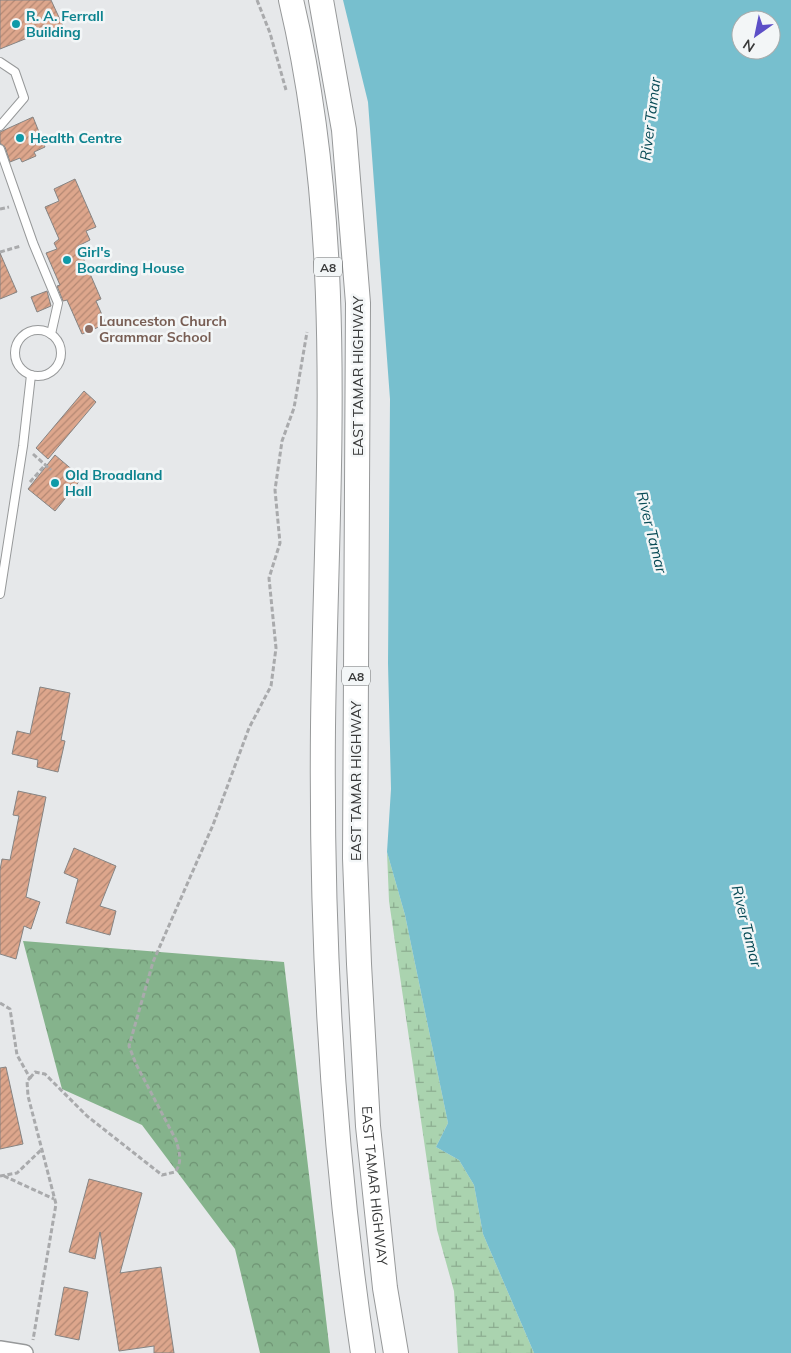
<svg xmlns="http://www.w3.org/2000/svg" width="791" height="1353" viewBox="0 0 791 1353" font-family="Mulish,sans-serif">
	<style>
		.forest { fill: url(#forest-crowns) }
		.wetland { fill: url(#wetland-marsh) }
		.water { fill: #77bfce; fill-rule: evenodd }
		.building { fill: url(#building-hatch); stroke: #868483 }
		.lines { fill: none; stroke-linecap: round; stroke-linejoin: round }
		.service-casing { stroke: #97999a; stroke-width: 10 }
		.minor-casing { stroke: #97999a; stroke-width: 18 }
		.trunk-casing { stroke: #97999a; stroke-width: 26 }
		.path { stroke: #a9aaac; stroke-width: 3; stroke-dasharray: 5 2.5; stroke-linecap: butt }
		.service { stroke: #fff; stroke-width: 8 }
		.minor { stroke: #fff; stroke-width: 15 }
		.trunk { stroke: #fff; stroke-width: 24 }
		.culture-dot { fill: #0f9aa8; stroke: #f3f6f7; stroke-width: 2 }
		.education-dot { fill: #8d6e63; stroke: #f3f6f7; stroke-width: 2 }
		.labels { text-anchor: middle; dominant-baseline: central; stroke-width: 5; stroke-linejoin: round; paint-order: stroke }
		.shield { fill: #f3f6f7; stroke: #717273; stroke-width: 1 }
		.shield-label { font-size: 12px; font-weight: bold; fill: #393a3a }
		.culture-label { font-size: 14px; font-weight: bold; fill: #0d838f; stroke: #f3f6f7; text-anchor: start }
		.education-label { font-size: 14px; font-weight: bold; fill: #785e54; stroke: #f3f6f7; text-anchor: start }
		.street-label { font-size: 14px; fill: #393a3a; stroke: #f3f6f7 }
		.water-label { font-size: 15px; font-style: italic; fill: #084b56; stroke: #f3f6f7 }
	</style>
	<defs>
		<pattern id="forest-crowns" width="20" height="18" patternUnits="userSpaceOnUse" patternTransform="scale(1.25)"><rect width="20" height="18" fill="#85b38c"/><path d="M2 6a3 3 0 1 1 6 0M12 15a3 3 0 1 1 6 0" fill="none" stroke="#6e9373"/></pattern>
		<pattern id="wetland-marsh" width="20" height="14" patternUnits="userSpaceOnUse" patternTransform="scale(1.25)"><rect width="20" height="14" fill="#aad3af"/><path d="M1 5h8M5 5V1M11 12h8M15 12V8" fill="none" stroke="#8bac8f"/></pattern>
		<pattern id="building-hatch" width="6" height="6" patternUnits="userSpaceOnUse" patternTransform="scale(1.25)"><rect width="6" height="6" fill="#dda68c"/><path d="M-1 1l2-2M0 6l6-6M5 7l2-2" fill="none" stroke="#b48873"/></pattern>
	</defs>
	<rect width="100%" height="100%" fill="#e6e8ea"/>
	<polygon class="forest" points="23,941 284,962 330,1353 260,1353 235,1249 142,1125 62,1089"/>
	<polygon class="wetland" points="387,852 405,915 448,1123 436,1147 459,1160 474,1185 483,1234 534,1353 458,1353 454,1291 437,1230 389,901"/>
	<path class="water" d="M343 0H791V1353H534L483 1234 474 1185 459 1160 436 1147 448 1123 405 915 387 852 391 789 388 663 390 399 368 102ZM741 20H771V50H741Z"/>
	<g class="building">
		<polygon points="0,0 51,0 63,26 41,36 40,33 0,49"/>
		<polygon points="33,117 45,147 34,152 36,156 22,162 20,158 10,162 5,147 0,143 0,132"/>
		<polygon points="75,179 96,227 86,231 90,240 78,246 101,299 96,301 106,324 82,334 67,300 63,301 57,286 60,285 46,253 57,249 54,243 59,239 45,207 59,201 54,189"/>
		<polygon points="0,253 17,292 0,299"/>
		<polygon points="47,291 51,306 37,312 31,297"/>
		<polygon points="84,391 96,402 48,459 36,448"/>
		<polygon points="55,455 82,478 55,511 28,489"/>
		<polygon points="40,687 70,693 61,740 65,741 58,772 37,767 38,760 12,754 17,731 30,734"/>
		<polygon points="18,791 46,797 26,897 40,902 31,929 24,926 16,959 0,954 0,870 2,859 10,860 19,816 13,815"/>
		<polygon points="74,848 116,866 100,906 116,911 110,935 66,923 78,879 64,873"/>
		<polygon points="6,1067 23,1144 0,1149 0,1068"/>
		<polygon points="89,1179 142,1193 120,1273 161,1267 174,1353 154,1353 154,1346 119,1351 100,1232 95,1259 69,1252"/>
		<polygon points="64,1287 88,1292 79,1340 55,1335"/>
	</g>
	<g class="lines">
		<defs>
			<g id="service">
				<polyline points="0,62 15,72 24,98 0,126"/>
				<polyline points="0,149 33,243 58,303 51,334"/>
				<circle cx="38" cy="353" r="23"/>
				<polyline points="0,594 23,446 31,375"/>
			</g>
			<polyline id="minor" points="0,1349 25,1353"/>
			<g id="trunk">
				<path d="M291 0C348 241 326 482 323 727 321 936 332 1146 363 1353"/>
				<path id="s1" d="M321 0 344 130 358 303 355 858 359 964 368 1126 385 1288 396 1353"/>
			</g>
		</defs>
		<use href="#service" class="service-casing"/>
		<use href="#minor" class="minor-casing"/>
		<use href="#trunk" class="trunk-casing"/>
		<g class="path">
			<polyline points="257,0 270,33 286,90"/>
			<polyline points="0,209 9,207"/>
			<polyline points="0,252 21,246"/>
			<polyline points="33,454 51,470"/>
			<polyline points="30,482 46,464"/>
			<polyline points="0,1003 10,1009 17,1055 30,1078 27,1081 28,1096 56,1204 33,1340"/>
			<path d="M30 1078 35 1072 45 1074 87 1116 162 1175 175 1172C183 1162 179 1151 176 1140L136 1064 129 1046 153 962 213 825 249 728 271 686 276 648 269 578 280 543 275 490 282 441 294 408 307 332"/>
			<polyline points="0,1176 17,1173 41,1150"/>
			<polyline points="4,1176 54,1199"/>
		</g>
		<use href="#service" class="service"/>
		<use href="#minor" class="minor"/>
		<use href="#trunk" class="trunk"/>
	</g>
	<g class="culture-dot">
		<circle cx="16" cy="24" r="5"/>
		<circle cx="20" cy="138" r="5"/>
		<circle cx="67" cy="260" r="5"/>
		<circle cx="55" cy="483" r="5"/>
	</g>
	<circle class="education-dot" cx="89" cy="329" r="5"/>
	<g class="labels">
		<g class="shield">
			<rect x="314" y="257.5" width="28" height="19" rx="4"/>
			<rect x="342" y="666.5" width="28" height="19" rx="4"/>
		</g>
		<g class="shield-label">
			<text x="328" y="267">A8</text>
			<text x="356" y="676">A8</text>
		</g>
		<g class="culture-label">
			<text x="26" y="16">R. A. Ferrall<tspan x="26" dy="16">Building</tspan></text>
			<text x="30" y="138">Health Centre</text>
			<text x="77" y="252">Girl's<tspan x="77" dy="16">Boarding House</tspan></text>
			<text x="65" y="475">Old Broadland<tspan x="65" dy="16">Hall</tspan></text>
		</g>
		<g class="education-label">
			<text x="99" y="321">Launceston Church<tspan x="99" dy="16">Grammar School</tspan></text>
		</g>
		<g class="street-label">
			<text transform="translate(358 376) rotate(-90)">EAST TAMAR HIGHWAY</text>
			<text transform="translate(356 781) rotate(-90)">EAST TAMAR HIGHWAY</text>
			<text stroke="none"><textPath href="#s1" startOffset="1189">EAST TAMAR HIGHWAY</textPath></text>
		</g>
		<g class="water-label">
			<text transform="translate(650 119) rotate(-83)">River Tamar</text>
			<text transform="translate(652 532) rotate(76)">River Tamar</text>
			<text transform="translate(747 926) rotate(76)">River Tamar</text>
		</g>
	</g>
	<g transform="translate(756 35) rotate(213)"><circle r="24" fill="#f3f6f7" stroke="#a9abab"/>
	<path d="M0-4L9 19L0 12L-9 19Z" fill="#5c4fc7"/>
	<text y="-8" font-size="14" font-weight="bold" text-anchor="middle" fill="#393a3a">N</text>
	</g>
</svg>
